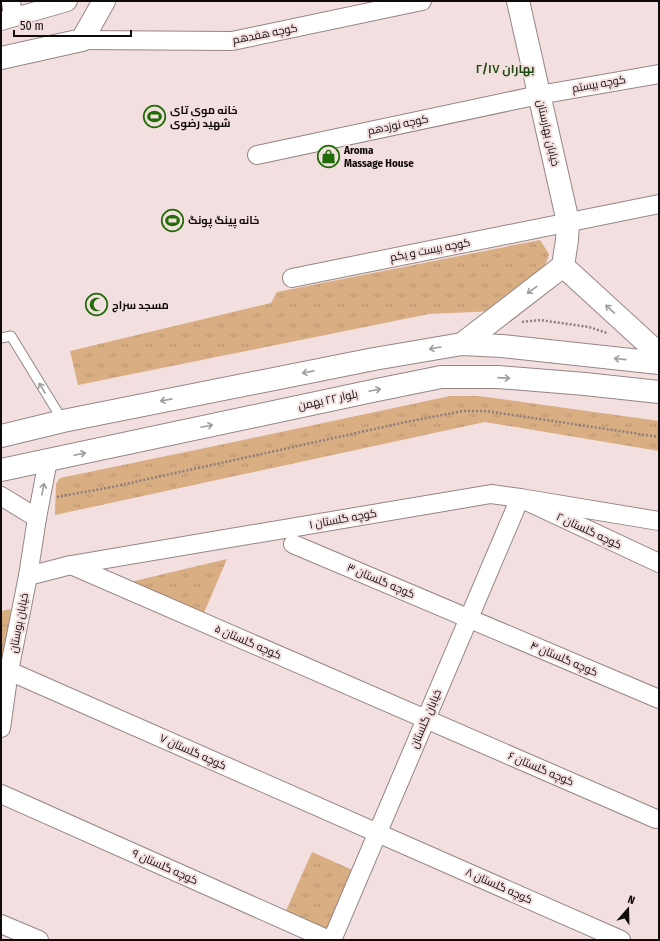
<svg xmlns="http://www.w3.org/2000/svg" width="660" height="941" viewBox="0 0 660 941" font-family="'Fira Sans Condensed',Cairo,sans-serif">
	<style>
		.park { fill: url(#park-tufts) }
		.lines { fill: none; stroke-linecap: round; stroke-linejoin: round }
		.lane-casing { stroke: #978585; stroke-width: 11 }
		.street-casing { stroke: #978585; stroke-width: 20 }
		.secondary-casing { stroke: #978585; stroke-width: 24 }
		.path { stroke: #8d7f7f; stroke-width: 2.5; stroke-dasharray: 2 2; stroke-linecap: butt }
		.lane { stroke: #fff; stroke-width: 9 }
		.street { stroke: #fff; stroke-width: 18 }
		.secondary { stroke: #fff; stroke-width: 22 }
		.oneway { stroke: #9f9d9d }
		.labels { text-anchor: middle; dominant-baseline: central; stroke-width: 4; stroke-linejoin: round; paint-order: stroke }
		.street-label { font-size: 11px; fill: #100a0a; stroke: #f3dfdf }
		.poi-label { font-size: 11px; font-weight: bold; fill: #100a0a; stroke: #f3dfdf; text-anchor: start }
		.neighbourhood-label { font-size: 12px; font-weight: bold; fill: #1e4c13; stroke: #f3dfdf }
	</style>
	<defs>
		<pattern id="park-tufts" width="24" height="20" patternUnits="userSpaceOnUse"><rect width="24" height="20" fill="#d8ae82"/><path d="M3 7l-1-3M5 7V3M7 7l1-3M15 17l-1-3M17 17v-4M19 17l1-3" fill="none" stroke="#b8946f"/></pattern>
	</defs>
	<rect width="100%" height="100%" fill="#f3dfdf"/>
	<g class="park">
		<polygon points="540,240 549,254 543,273 496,311 429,314 78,385 70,351 271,303 277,292"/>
		<polygon points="450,396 479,396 659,421 659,451 485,422 55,515 56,484 60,478 234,442"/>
		<polygon points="227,559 197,629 105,588"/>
		<polygon points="11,609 4,674 1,672 1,611"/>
		<polygon points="312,852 357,872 329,933 285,913"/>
	</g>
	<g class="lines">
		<defs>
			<polyline id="lane" points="1,338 11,336 63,421"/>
			<g id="street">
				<polyline points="11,1 13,17"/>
				<polyline points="1,21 67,2 68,1"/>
				<polyline points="82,40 232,41 422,1"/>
				<polyline points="257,155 539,95 659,74"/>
				<polyline points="292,278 659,204"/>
				<polyline points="1,496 37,518"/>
				<polyline points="293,544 659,699"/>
				<polyline points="71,565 656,819"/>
				<polyline points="28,576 71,565 491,494 520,498 659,521"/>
				<polyline points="9,671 621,940"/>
				<polyline points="1,728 9,671 28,576 37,518 48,460"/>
				<polyline points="1,794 329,940"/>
				<polyline points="1,924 39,940"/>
				<polyline points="332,940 520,498 659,563"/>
			</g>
			<g id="secondary">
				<polyline points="518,1 568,222 567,240 563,266"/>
				<polyline points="1,58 82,40 104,1"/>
				<polyline points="563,266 659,354"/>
				<polyline points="462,344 563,266"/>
				<polyline points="1,436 63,421 374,359 462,344 502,346 659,363"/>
				<polyline points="1,470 377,390 441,377 498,377 585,384 659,392"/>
			</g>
		</defs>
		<use href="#lane" class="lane-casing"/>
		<use href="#street" class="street-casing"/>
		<use href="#secondary" class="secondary-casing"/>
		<g class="path">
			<polyline points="522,322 540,320 589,327 607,333"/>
			<polyline points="57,497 112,487 406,422 463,411 486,411 659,437"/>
		</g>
		<use href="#lane" class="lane"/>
		<use href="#street" class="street"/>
		<use href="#secondary" class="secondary"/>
	</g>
	<defs><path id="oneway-shaft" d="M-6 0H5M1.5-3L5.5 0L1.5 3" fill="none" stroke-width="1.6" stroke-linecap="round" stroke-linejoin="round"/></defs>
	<g class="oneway">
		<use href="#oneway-shaft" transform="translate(532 290) rotate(143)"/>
		<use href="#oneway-shaft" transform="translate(610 309) rotate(-137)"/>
		<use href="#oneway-shaft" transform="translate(435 348) rotate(170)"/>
		<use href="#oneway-shaft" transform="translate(620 359) rotate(-174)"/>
		<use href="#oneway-shaft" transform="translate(308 372) rotate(169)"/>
		<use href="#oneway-shaft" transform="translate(504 378) rotate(4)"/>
		<use href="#oneway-shaft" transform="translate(42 388) rotate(-121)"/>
		<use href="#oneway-shaft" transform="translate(375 390) rotate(-12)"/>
		<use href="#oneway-shaft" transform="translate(166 400) rotate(169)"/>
		<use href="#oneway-shaft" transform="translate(207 426) rotate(-12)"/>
		<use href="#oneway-shaft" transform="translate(80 454) rotate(-12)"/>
		<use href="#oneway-shaft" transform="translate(43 489) rotate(-79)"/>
	</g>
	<defs>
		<symbol id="stadium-ring" viewBox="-11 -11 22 22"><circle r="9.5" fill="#f3dfdf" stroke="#216b09" stroke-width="1.5"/><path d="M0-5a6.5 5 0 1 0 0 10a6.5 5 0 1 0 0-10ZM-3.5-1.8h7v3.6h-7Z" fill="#216b09"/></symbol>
		<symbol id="shop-ring" viewBox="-11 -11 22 22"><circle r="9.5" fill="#f3dfdf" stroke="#216b09" stroke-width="1.5"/><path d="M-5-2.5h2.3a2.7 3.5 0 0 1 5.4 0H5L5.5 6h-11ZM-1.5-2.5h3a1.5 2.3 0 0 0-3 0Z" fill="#216b09"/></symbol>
		<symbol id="mosque-ring" viewBox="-11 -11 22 22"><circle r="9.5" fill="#f3dfdf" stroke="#216b09" stroke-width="1.5"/><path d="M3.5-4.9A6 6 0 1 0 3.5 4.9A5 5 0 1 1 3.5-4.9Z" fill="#216b09"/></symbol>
	</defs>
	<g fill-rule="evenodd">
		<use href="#stadium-ring" x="142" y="104" width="25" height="25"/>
		<use href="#shop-ring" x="316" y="144" width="25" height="25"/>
		<use href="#stadium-ring" x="160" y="208" width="25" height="25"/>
		<use href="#mosque-ring" x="84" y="292" width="25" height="25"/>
	</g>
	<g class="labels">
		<g class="street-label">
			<text transform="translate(265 34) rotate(-11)">کوچه هفدهم</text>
			<text transform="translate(599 84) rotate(-10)">کوچه بیستم</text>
			<text transform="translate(398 125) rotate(-12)">کوچه نوزدهم</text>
			<text transform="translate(548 133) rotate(77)">خیابان بهارستان</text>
			<text transform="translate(430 250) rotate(-11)">کوچه بیست و یکم</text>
			<text transform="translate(328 400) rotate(-12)">بلوار ۲۲ بهمن</text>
			<text transform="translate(343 519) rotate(-10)">کوچه گلستان ۱</text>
			<text transform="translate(589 531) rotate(25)">کوچه گلستان ۲</text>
			<text transform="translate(381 581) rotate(23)">کوچه گلستان ۳</text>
			<text transform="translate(19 623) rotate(-79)">خیابان بوستان</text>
			<text transform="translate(248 642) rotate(23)">کوچه گلستان ۵</text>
			<text transform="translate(564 659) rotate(23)">کوچه گلستان ۴</text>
			<text transform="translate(426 719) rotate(-67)">خیابان گلستان</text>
			<text transform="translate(193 752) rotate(24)">کوچه گلستان ۷</text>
			<text transform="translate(541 769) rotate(23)">کوچه گلستان ۶</text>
			<text transform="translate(165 867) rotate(24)">کوچه گلستان ۹</text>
			<text transform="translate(499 886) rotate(24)">کوچه گلستان ۸</text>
		</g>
		<g class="poi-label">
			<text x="170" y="110">خانه موی تای<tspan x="170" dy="13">شهید رضوی</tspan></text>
			<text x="344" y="150">Aroma<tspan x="344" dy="13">Massage House</tspan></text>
			<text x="188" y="220">خانه پینگ پونگ</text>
			<text x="112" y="305">مسجد سراج</text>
		</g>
		<g class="neighbourhood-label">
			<text x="505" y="69">۲/۱۷ بهاران</text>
		</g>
	</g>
	<rect width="660" height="941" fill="none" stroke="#100a0a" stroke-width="4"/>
	<g transform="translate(628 909) rotate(20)" stroke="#f3dfdf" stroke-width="3" paint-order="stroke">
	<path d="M0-3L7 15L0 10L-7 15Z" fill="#100a0a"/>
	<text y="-6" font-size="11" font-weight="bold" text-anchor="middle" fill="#100a0a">N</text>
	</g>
	<path d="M14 30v6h117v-6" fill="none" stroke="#100a0a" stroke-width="2"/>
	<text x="20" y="30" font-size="12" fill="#100a0a" stroke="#f3dfdf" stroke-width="3" paint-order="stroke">50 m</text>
</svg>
